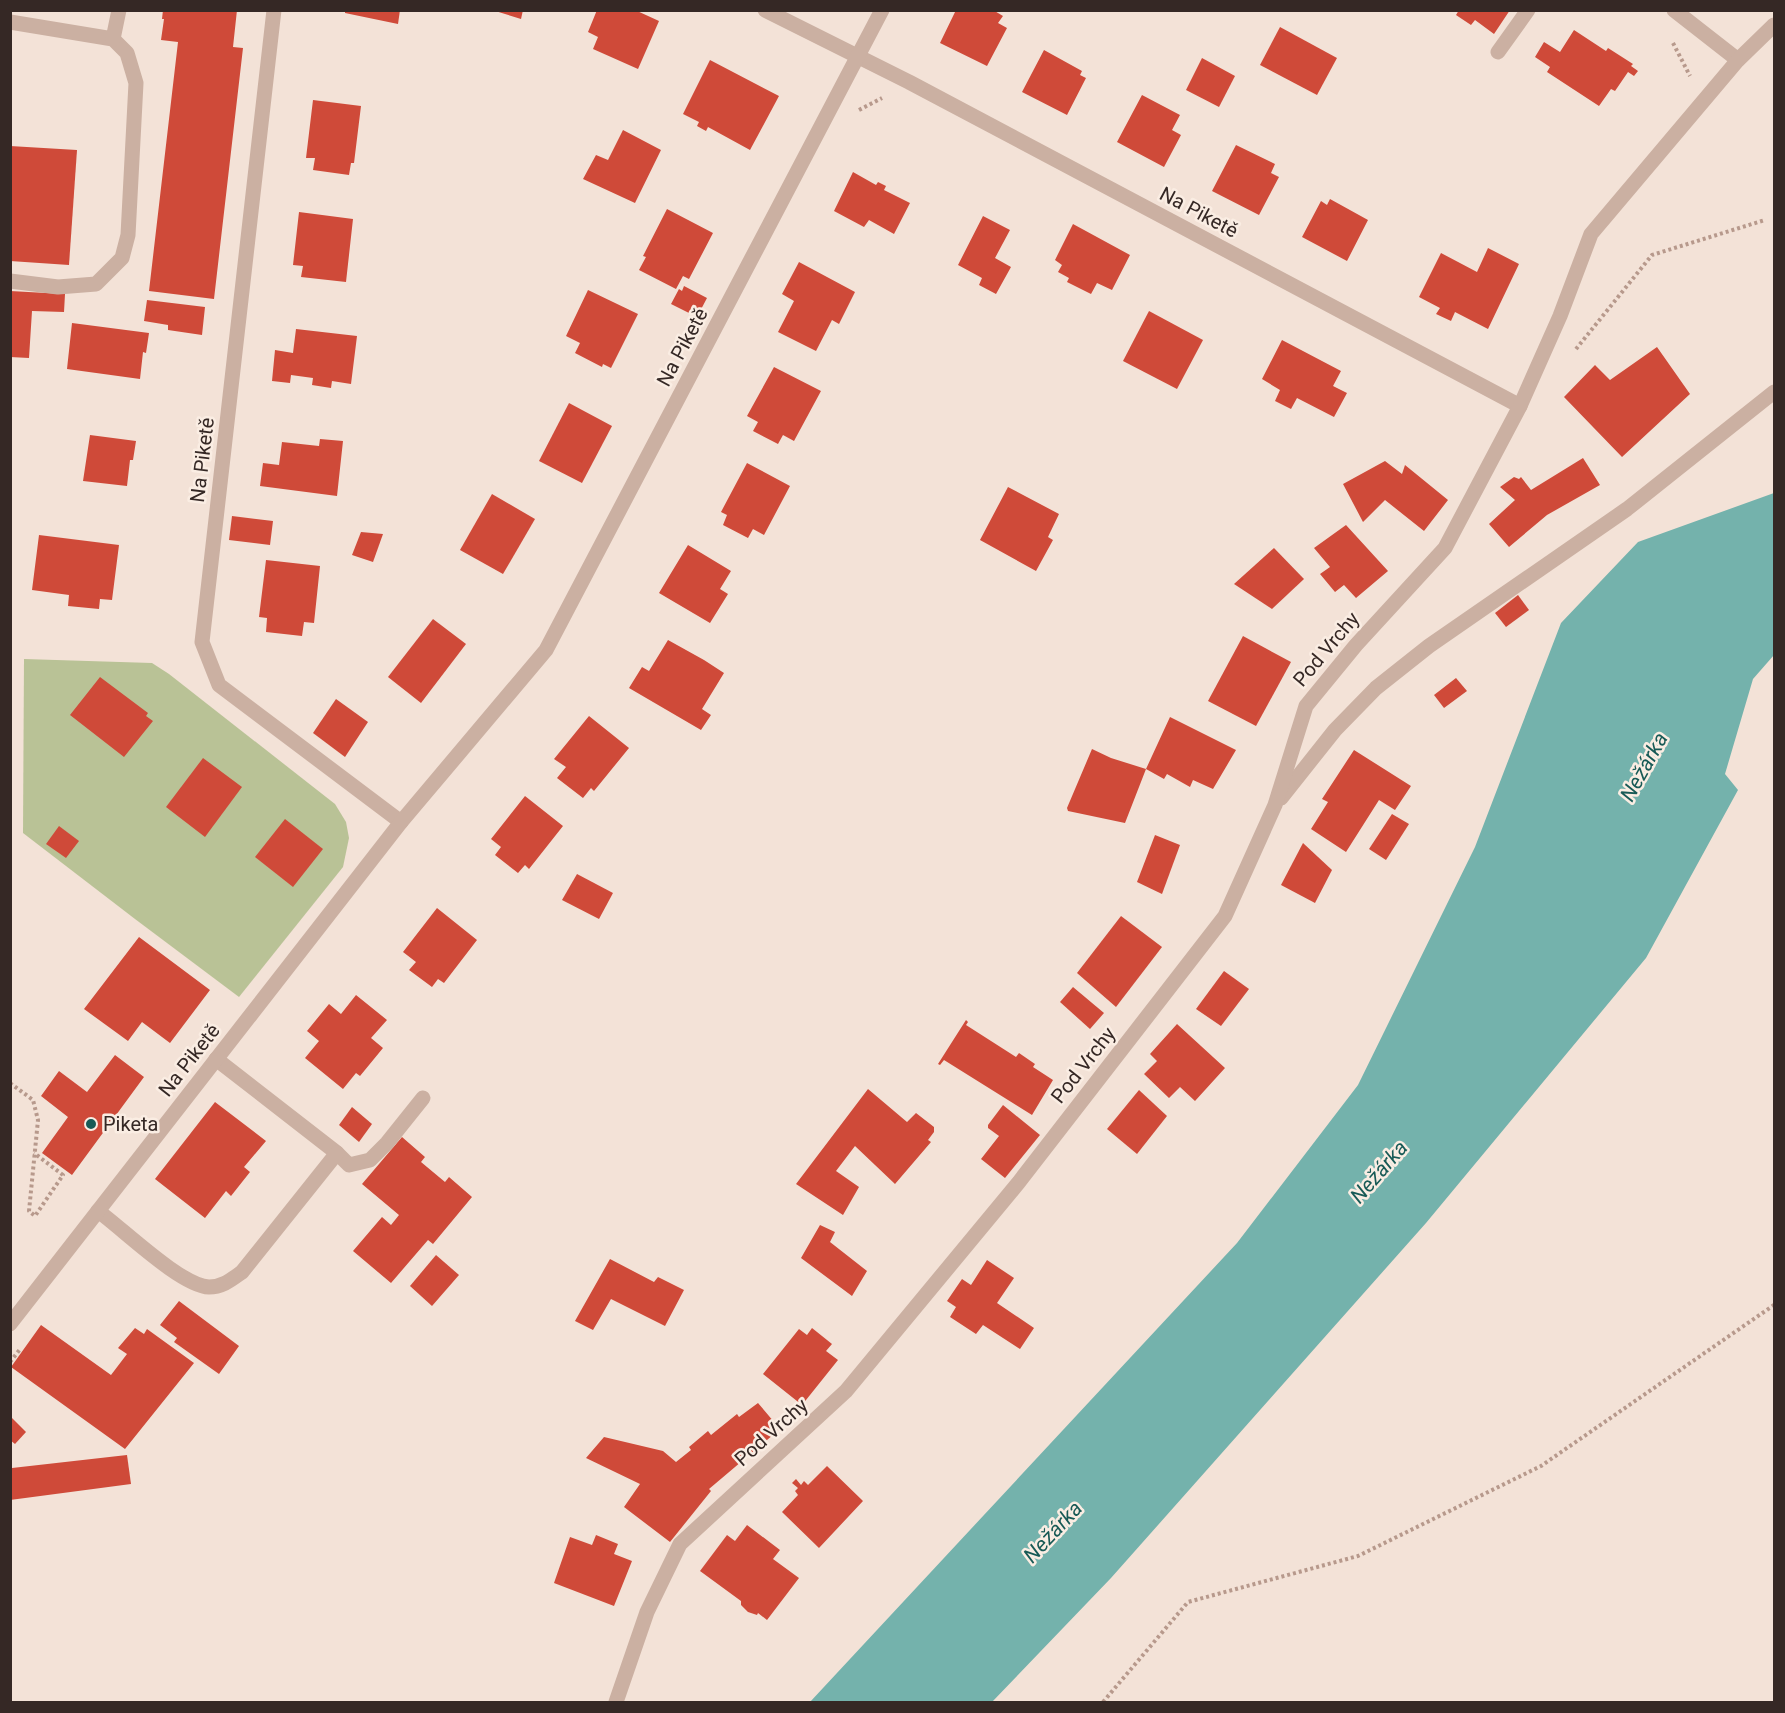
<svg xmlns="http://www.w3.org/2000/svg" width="1785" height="1713" viewBox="0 0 1785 1713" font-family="Roboto,sans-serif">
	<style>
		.green { fill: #b9c296 }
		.water { fill: #74b2ac }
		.building { fill: #cf4a39 }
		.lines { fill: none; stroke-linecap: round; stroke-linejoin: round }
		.path { stroke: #b7998c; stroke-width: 4; stroke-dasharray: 3 3; stroke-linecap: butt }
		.service { stroke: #cbb0a2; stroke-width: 15 }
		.minor { stroke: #cbb0a2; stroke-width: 15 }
		.poi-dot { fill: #185a56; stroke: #faede3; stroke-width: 2 }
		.labels { text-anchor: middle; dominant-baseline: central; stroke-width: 5; stroke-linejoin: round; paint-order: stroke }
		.street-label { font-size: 20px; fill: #352825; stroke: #faede3 }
		.poi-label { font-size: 20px; fill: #352825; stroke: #faede3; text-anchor: start }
		.water-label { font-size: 21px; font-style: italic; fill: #185a56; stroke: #faede3 }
	</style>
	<rect width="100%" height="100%" fill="#f3e2d7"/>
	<polygon class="green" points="24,659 152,663 169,674 335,804 346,822 349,838 343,867 239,997 135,919 23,833"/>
	<polygon class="water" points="1774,493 1774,655 1753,679 1725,774 1738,790 1646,958 1426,1223 1111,1578 992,1702 810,1702 1237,1243 1358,1085 1475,847 1561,623 1638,542"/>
	<g class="building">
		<polygon points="163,10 237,10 233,47 243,48 214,299 149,291 178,42 161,40 164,19 162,19"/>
		<polygon points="345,10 400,10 398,24 345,13"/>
		<polygon points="492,10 523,10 521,19"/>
		<polygon points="597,10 635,10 659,21 638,69 593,49 598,37 588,32"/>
		<polygon points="956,10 993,10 1003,16 998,23 1007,28 987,66 940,43"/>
		<polygon points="1459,10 1510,10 1494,34 1475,20 1471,25 1456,15"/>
		<polygon points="1280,27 1337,58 1317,95 1260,65"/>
		<polygon points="1574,30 1606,51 1608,48 1633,64 1631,66 1638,71 1634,76 1628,72 1615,91 1611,89 1599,106 1547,72 1550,67 1535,57 1544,42 1560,52"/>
		<polygon points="1044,50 1082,71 1080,75 1086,78 1067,115 1022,92"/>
		<polygon points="1202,58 1235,76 1219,107 1186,90"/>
		<polygon points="710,60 779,96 750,150 708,127 706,131 697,126 699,122 683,114"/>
		<polygon points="1142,95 1180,115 1172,130 1181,135 1164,167 1117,142"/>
		<polygon points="313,100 361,106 354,163 351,163 349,175 313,170 315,158 306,158"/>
		<polygon points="623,130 661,150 635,203 583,179 596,155 608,160"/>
		<polygon points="1236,145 1275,164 1271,173 1279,177 1259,215 1212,191"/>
		<polygon points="10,146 77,150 69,265 10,261"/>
		<polygon points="853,172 876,185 878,182 886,186 884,190 910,203 894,234 869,220 864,227 834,211"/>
		<polygon points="1330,199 1368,220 1347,261 1302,237 1321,201 1327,205"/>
		<polygon points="667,209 713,233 689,279 683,276 676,289 639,270 646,257 643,256"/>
		<polygon points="299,212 353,219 346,282 301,277 303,266 293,265"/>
		<polygon points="983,216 1010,230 995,258 1011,267 996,294 979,285 982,278 958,265"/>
		<polygon points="1073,224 1130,255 1112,290 1097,283 1091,294 1067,282 1069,278 1058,272 1062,265 1055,260"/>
		<polygon points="1488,248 1519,264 1488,329 1455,312 1451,321 1436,314 1440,308 1419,297 1441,253 1477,272"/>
		<polygon points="799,262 855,292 839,324 832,320 816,351 778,332 794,301 782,294"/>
		<polygon points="684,286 707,298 697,317 671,304 679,289 682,291"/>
		<polygon points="588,290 638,314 611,368 603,364 602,367 575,353 580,343 566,336"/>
		<polygon points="10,291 65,294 64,312 32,311 29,358 10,357"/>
		<polygon points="147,300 205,307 202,335 168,330 168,325 144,321"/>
		<polygon points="1149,311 1203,340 1177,389 1123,361"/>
		<polygon points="72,323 149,333 146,353 143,352 140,379 67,369"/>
		<polygon points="296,329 357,336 351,384 332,381 331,388 312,385 313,378 291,375 290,383 272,381 275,350 293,353"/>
		<polygon points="1282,340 1341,371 1333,386 1347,393 1334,417 1297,398 1291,409 1275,401 1280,390 1262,379"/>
		<polygon points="1657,347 1690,394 1622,457 1564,397 1595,365 1610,380"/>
		<polygon points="774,367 821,391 794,441 783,435 778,444 753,431 758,422 747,416"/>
		<polygon points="569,403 612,426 582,483 539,461"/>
		<polygon points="90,435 136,441 133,460 130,460 127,486 83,481"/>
		<polygon points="320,439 343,441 337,496 260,486 263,463 279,465 282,442 319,446"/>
		<polygon points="1583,458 1600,485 1547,515 1509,547 1489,524 1515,500 1500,487 1514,477 1519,479 1521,477 1531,490"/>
		<polygon points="1385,461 1402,474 1405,465 1448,500 1424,531 1385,500 1363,522 1343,484"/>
		<polygon points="747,463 790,486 764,535 753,529 748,538 723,525 727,515 721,512"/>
		<polygon points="1008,487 1059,514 1048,537 1053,540 1036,571 980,540"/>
		<polygon points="492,494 535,519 503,574 460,550"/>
		<polygon points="232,516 273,521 270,545 229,540"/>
		<polygon points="1346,525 1388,571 1356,598 1344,585 1335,592 1320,574 1330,567 1314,548"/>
		<polygon points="361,532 383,534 373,562 352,555"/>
		<polygon points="39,535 119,545 112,600 100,599 99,609 68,606 69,595 32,590"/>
		<polygon points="688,545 731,571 720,589 728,594 710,623 659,593"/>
		<polygon points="1274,548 1304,579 1272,609 1234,584"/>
		<polygon points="266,560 320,566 314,623 304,622 302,636 266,632 267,618 259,617"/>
		<polygon points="1518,595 1529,610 1506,627 1495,613"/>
		<polygon points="433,619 466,644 421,703 388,677"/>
		<polygon points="1243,636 1291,662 1256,726 1208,701"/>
		<polygon points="668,640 704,660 724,673 702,709 711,715 701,730 629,688 642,667 649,671"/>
		<polygon points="100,677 148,713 146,716 153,721 124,757 70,715"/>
		<polygon points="1456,678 1467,691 1444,708 1434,695"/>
		<polygon points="336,699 368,722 345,757 313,733"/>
		<polygon points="589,716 629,748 594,791 591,788 583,798 557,778 566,767 554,759"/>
		<polygon points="1170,717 1236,750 1213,789 1193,780 1190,787 1167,774 1164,779 1146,769 1125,823 1068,811 1067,808 1092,749 1111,758 1146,769"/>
		<polygon points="1354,750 1411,786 1395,810 1379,800 1346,852 1311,829 1328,802 1322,799"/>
		<polygon points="203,758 242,787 205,837 166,807"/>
		<polygon points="525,796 563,826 529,869 525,865 518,873 495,855 501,847 491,839"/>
		<polygon points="1392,814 1409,824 1386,860 1369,849"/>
		<polygon points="285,819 323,849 293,887 255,857"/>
		<polygon points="59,826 79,841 66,858 46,844"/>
		<polygon points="1155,835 1180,845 1162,894 1137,882"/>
		<polygon points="1303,843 1332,870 1315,903 1281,885"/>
		<polygon points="577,874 613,893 599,919 562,900"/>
		<polygon points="437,908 477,940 444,983 438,979 432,987 409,970 416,962 403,952"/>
		<polygon points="1121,916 1162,947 1116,1007 1077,973"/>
		<polygon points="139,937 210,990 170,1043 142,1022 128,1041 84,1009"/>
		<polygon points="1224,971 1249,989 1221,1026 1196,1009"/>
		<polygon points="1073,987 1104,1013 1090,1029 1060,1002"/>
		<polygon points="356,995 387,1020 371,1038 383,1048 360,1076 356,1073 343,1089 305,1058 319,1041 307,1031 329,1004 341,1014"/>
		<polygon points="966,1020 968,1022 966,1025 1016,1057 1019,1053 1035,1064 1033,1067 1053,1080 1032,1115 944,1060 940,1065 938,1064"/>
		<polygon points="1177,1024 1225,1068 1195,1101 1180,1087 1169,1098 1144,1074 1157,1061 1150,1054"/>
		<polygon points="115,1055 144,1077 72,1175 42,1153 68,1117 41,1096 59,1071 87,1092"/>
		<polygon points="868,1089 907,1122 916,1113 934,1127 934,1132 928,1140 931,1142 895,1184 855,1146 836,1171 859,1187 843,1215 796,1184"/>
		<polygon points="1139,1090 1167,1116 1137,1154 1107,1129"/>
		<polygon points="215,1102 266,1141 244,1167 250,1172 231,1196 226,1191 205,1218 155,1179"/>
		<polygon points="1003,1105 1040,1135 1005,1178 981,1159 999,1136 988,1128 988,1125"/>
		<polygon points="352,1107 372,1124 359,1142 339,1125"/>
		<polygon points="402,1137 425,1157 421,1162 445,1182 449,1177 472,1197 433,1244 428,1240 391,1283 353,1251 382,1217 391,1225 399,1215 362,1184"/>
		<polygon points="820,1225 835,1232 830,1242 867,1271 852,1296 801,1258"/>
		<polygon points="436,1255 459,1275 432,1306 410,1286"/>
		<polygon points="610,1259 654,1282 658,1277 684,1290 665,1326 611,1299 593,1330 575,1321"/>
		<polygon points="987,1260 1014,1278 997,1303 1034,1328 1020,1349 983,1325 976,1334 950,1317 956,1307 947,1301 962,1279 971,1285"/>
		<polygon points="179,1301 239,1346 219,1374 174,1342 177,1338 160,1325"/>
		<polygon points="41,1325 111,1375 127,1354 118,1348 135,1328 144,1334 147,1329 194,1363 125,1449 11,1367"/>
		<polygon points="812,1328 832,1344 826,1351 838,1360 802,1405 763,1374 799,1329 807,1335"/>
		<polygon points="758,1403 780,1429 709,1489 711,1491 670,1542 624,1507 640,1484 586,1458 604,1437 663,1451 676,1462 691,1450 689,1447 708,1431 711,1435 737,1414 739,1417"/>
		<polygon points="10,1416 26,1432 15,1444 10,1440"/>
		<polygon points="127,1455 131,1484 10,1500 12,1468"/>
		<polygon points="827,1466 863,1501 819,1548 782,1512 798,1495 795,1491 798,1488 792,1483 796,1479 801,1485 804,1481 808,1485"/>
		<polygon points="747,1525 780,1550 773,1559 799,1578 767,1620 758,1613 757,1615 748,1612 741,1605 741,1601 700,1571 727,1535 735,1541"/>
		<polygon points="596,1535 618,1544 614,1554 632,1561 614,1606 554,1583 570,1537 592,1545"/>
	</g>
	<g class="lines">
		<g class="path">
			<polyline points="1673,43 1690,76"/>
			<polyline points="859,110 882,98"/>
			<polyline points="1576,349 1652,255 1765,220"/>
			<polyline points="10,1083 33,1100 38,1120 29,1211 35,1216 63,1175 34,1153"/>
			<polyline points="10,1362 21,1348"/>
			<polyline points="1103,1702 1188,1602 1358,1556 1541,1466 1774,1305"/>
		</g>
		<g class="service">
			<polyline points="10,22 113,39 127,53 136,83 128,235 122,258 96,284 58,287 10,281"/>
			<polyline points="113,39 119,10"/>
			<polyline points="1498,52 1528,10"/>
			<polyline points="216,1059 337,1153 349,1165 370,1160 387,1143 423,1098"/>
			<path d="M98 1211C123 1229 181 1286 209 1287 223 1287 232 1279 242 1272L337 1153"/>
		</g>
		<g class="minor">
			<polyline points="274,10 202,642 219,685 401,822"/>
			<polyline points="765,10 909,82 1520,406"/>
			<polyline points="1674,10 1738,60"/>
			<polyline points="1281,798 1335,730 1376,688 1429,646 1627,509 1774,392"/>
			<polyline points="10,1324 401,822 546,650 882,10"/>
			<polyline points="616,1702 647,1612 680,1544 846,1391 1019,1182 1225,916 1275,805 1306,706 1356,645 1445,548 1520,406 1560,316 1591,234 1738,60 1774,25"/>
		</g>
	</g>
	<circle class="poi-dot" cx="91" cy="1124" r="6"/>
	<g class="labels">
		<g class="street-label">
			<text transform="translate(1199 212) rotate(28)">Na Piketě</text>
			<text transform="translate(682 347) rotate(-62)">Na Piketě</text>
			<text transform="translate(202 460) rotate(-83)">Na Piketě</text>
			<text transform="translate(1326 649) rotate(-50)">Pod Vrchy</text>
			<text transform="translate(189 1060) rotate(-52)">Na Piketě</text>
			<text transform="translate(1083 1065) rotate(-52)">Pod Vrchy</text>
			<text transform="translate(771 1432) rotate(-42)">Pod Vrchy</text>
		</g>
		<g class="poi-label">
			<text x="103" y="1124">Piketa</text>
		</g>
		<g class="water-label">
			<text transform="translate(1644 767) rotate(-61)">Nežárka</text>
			<text transform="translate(1379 1172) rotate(-49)">Nežárka</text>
			<text transform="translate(1053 1532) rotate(-47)">Nežárka</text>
		</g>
	</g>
	<rect width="1785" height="1713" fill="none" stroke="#352825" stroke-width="24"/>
</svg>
